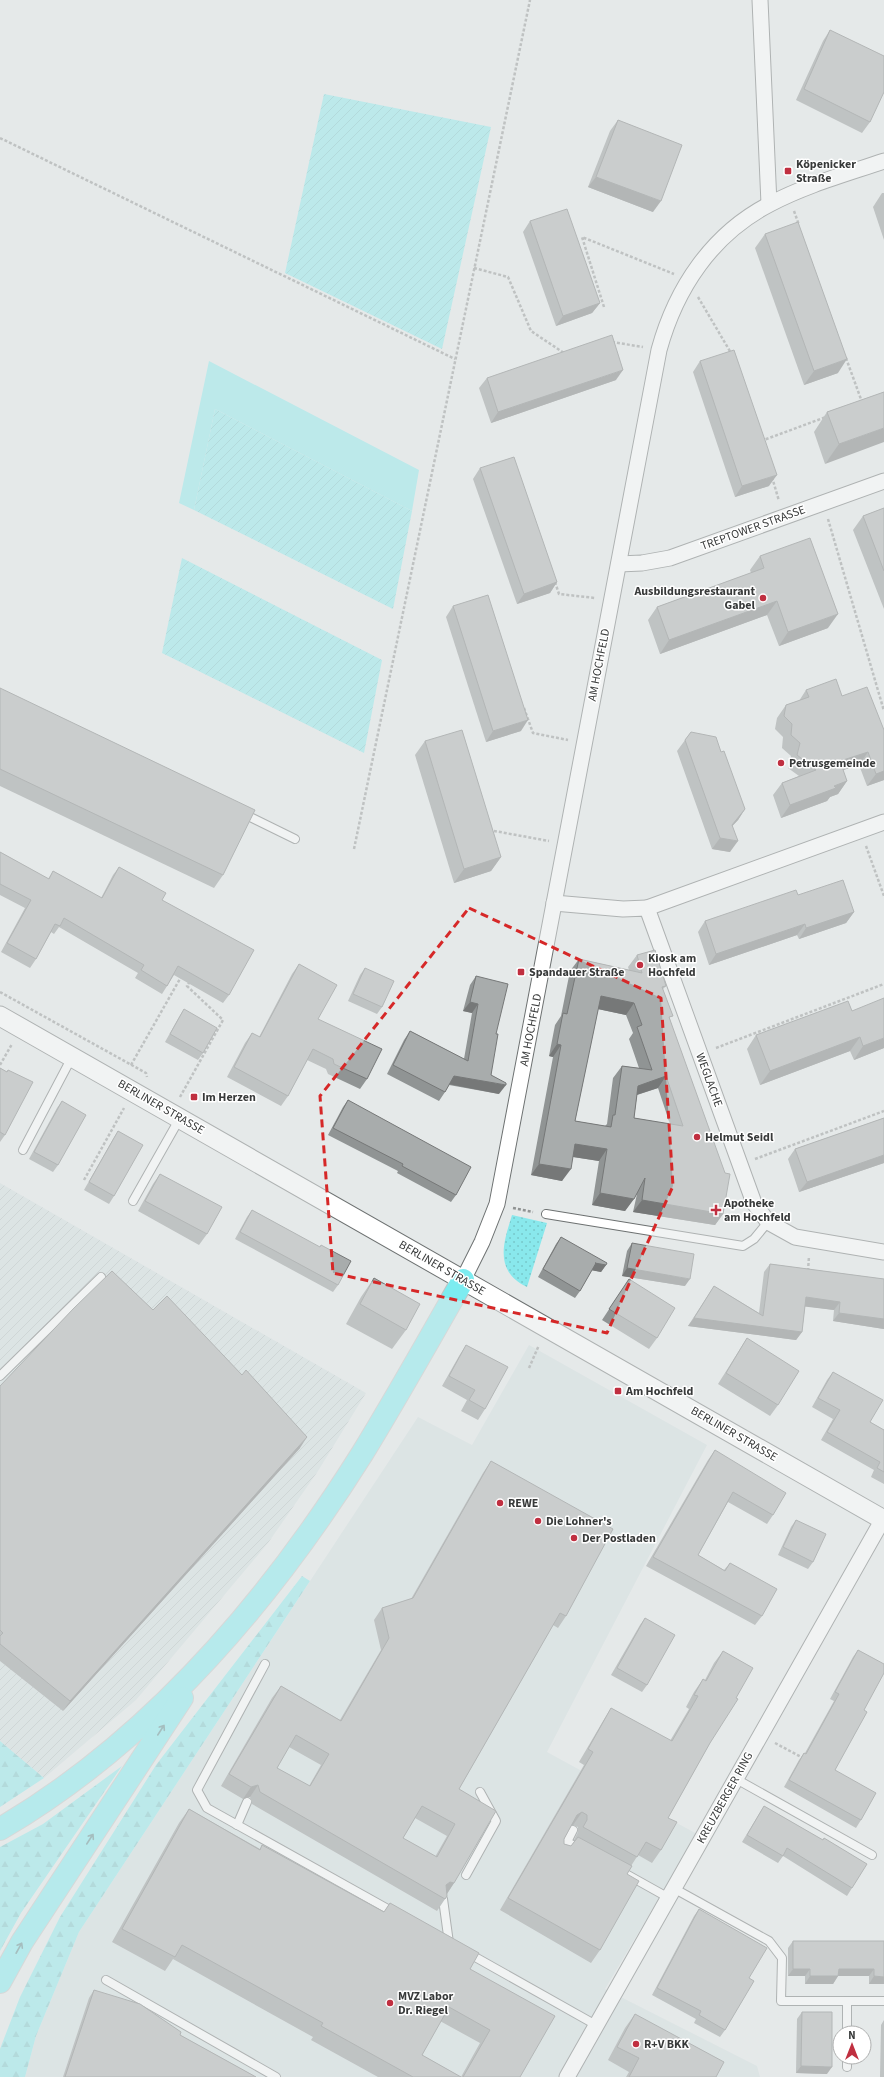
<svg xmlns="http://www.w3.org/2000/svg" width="884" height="2077" viewBox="0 0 884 2077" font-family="'Source Sans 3',sans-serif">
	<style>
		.built { fill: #d1ddde }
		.industrial { fill: url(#industrial-furrows) }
		.grass { fill: #89e8ec }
		.forest { fill: url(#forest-firs) }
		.park { fill: url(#park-dots) }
		.garden { fill: url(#garden-furrows) }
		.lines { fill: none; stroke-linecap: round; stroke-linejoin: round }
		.service-casing { stroke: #6d7171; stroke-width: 10 }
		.minor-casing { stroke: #6d7171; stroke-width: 17 }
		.tertiary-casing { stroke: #6d7171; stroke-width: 21 }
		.trunk-casing { stroke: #c3c4c4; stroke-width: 24 }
		.path { stroke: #909393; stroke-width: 2.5; stroke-dasharray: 3 2; stroke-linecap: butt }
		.service { stroke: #fff; stroke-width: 8 }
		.minor { stroke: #fff; stroke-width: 15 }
		.tertiary { stroke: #fff; stroke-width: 19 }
		.trunk { stroke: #7cecf0; stroke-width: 22 }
		.wall { fill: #909494; fill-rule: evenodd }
		.shaded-wall { fill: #767878 }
		.building { fill: #a8acac; stroke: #767878; fill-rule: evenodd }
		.oneway { stroke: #578a8c }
		.marked { fill: none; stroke: #d62828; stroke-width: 3; stroke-dasharray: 8 5; stroke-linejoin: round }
		.poi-dot { fill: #c02f40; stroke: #fff; stroke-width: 1.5 }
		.labels { text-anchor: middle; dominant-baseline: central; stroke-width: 3; stroke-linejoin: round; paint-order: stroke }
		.poi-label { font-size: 12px; font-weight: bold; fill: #383a3a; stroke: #fff; text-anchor: start }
		.street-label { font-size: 12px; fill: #383a3a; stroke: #fff }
	</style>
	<defs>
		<pattern id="industrial-furrows" width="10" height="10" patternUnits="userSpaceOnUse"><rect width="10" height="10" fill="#d1ddde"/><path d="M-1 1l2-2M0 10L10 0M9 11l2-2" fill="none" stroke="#b4bebf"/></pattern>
		<pattern id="forest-firs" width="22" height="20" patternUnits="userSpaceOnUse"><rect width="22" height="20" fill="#89e8ec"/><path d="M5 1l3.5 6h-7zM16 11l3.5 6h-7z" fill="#77c8cb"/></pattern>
		<pattern id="park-dots" width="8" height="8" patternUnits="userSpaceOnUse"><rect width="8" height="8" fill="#89e8ec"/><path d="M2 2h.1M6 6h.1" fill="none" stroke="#77c8cb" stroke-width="1.8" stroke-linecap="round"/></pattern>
		<pattern id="garden-furrows" width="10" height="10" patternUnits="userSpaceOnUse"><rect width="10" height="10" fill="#89e8ec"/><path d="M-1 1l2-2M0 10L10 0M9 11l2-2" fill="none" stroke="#77c8cb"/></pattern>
	</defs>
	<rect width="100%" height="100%" fill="#e5e9e9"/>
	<polygon class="built" points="529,1345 707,1445 547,1752 697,1834 605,1989 757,2066 760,2077 25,2077 36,2036 79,1932 418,1417 472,1445"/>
	<polygon class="industrial" points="0,1183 366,1393 318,1471 268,1543 136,1700 44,1778 0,1741"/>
	<polygon class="grass" points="209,361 419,470 412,511 215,409 194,510 179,503"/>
	<g class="forest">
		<polygon points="302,1576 310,1581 79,1932 36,2036 25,2077 0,2077 0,2049 20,1997 60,1917 156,1765"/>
		<polygon points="0,1741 44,1778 0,1807"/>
		<polygon points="122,1766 21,1913 0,1951 0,1847 43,1824"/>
	</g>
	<path class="park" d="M512 1215 547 1223 527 1287C494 1271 503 1244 512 1215Z"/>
	<g class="garden">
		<polygon points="324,94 491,127 442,349 285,273"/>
		<polygon points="215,409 412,511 393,609 194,510"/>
		<polygon points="182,558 382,660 364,753 162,653"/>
	</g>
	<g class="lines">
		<defs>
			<g id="service">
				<polyline points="242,813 295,839"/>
				<polyline points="23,1150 72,1057"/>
				<polyline points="133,1201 180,1118"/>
				<polyline points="546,1214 743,1246 754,1239 768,1222"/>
				<polyline points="0,1376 101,1277"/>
				<polyline points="265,1664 197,1790 207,1808 395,1913"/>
				<polyline points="736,1779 872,1855"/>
				<polyline points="237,1825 247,1802"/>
				<polyline points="567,1842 573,1830"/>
				<polyline points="560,1854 567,1842 581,1849"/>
				<polyline points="626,1874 669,1898"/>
				<polyline points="466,1875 496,1821 480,1792"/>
				<polyline points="675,1889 769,1941 782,1958 781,2001 884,2001"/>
				<polyline points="443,1899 449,1943"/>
				<polyline points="468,1953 596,2025"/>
				<polyline points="106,1980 276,2077"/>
				<polyline points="847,2001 847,2033"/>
				<polyline points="847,2057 847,2067"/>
			</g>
			<g id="minor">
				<polyline points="760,0 769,204"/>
				<polyline points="619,564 642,563 670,558 884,481"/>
				<polyline points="554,903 623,909 647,908 754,1203 768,1222 795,1237 884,1252"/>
				<polyline points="647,908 884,822"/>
				<path d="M463 1280 482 1242 497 1204 659 350C676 288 712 234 770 204 806 185 846 174 884 161"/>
				<polyline points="567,2077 883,1519"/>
			</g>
			<polyline id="tertiary" points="0,1016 884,1520"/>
			<g id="trunk">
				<path d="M0 1829C152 1740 269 1602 362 1454 397 1397 430 1338 463 1280"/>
				<polyline points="0,1982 22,1942 182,1698"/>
			</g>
		</defs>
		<use href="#service" class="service-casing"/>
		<use href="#minor" class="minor-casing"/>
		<use href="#tertiary" class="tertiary-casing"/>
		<use href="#trunk" class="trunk-casing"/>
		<g class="path">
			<polyline points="0,138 455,359"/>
			<polyline points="794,211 799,225"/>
			<polyline points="474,268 508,277 531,331 564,353"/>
			<polyline points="698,297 731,353"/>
			<polyline points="604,307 582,237 674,274"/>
			<polyline points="612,342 643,347"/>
			<polyline points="846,358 862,402"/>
			<polyline points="761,441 826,417"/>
			<polyline points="772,477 779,501"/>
			<polyline points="828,519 884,711"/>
			<polyline points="555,582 559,594 595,598"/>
			<polyline points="524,708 533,733 568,740"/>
			<polyline points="489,830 549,841"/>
			<polyline points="866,846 884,896"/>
			<polyline points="354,849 530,0"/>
			<polyline points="0,992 146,1073 147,1077"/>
			<polyline points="716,1048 884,984"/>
			<polyline points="0,1065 12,1044"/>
			<polyline points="131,1065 181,977"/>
			<polyline points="180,1097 223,1020 187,986 190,981"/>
			<polyline points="755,1159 884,1111"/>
			<polyline points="84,1180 124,1108"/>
			<polyline points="513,1208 533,1212"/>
			<polyline points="808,1271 809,1256"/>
			<polyline points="529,1368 539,1345"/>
			<polyline points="775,1743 803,1758"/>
		</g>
		<use href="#service" class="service"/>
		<use href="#minor" class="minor"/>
		<use href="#tertiary" class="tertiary"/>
		<use href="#trunk" class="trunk"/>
	</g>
	<g class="wall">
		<polygon points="830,30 870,122 862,133 796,100 823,41"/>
		<polygon points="618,120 653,212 588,187 610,131"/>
		<polygon points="882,193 884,193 884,240 873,207"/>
		<polygon points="530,221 600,303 592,313 556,326 523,232"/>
		<polygon points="765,234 838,373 804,385 755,248"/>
		<polygon points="700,361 769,486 735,497 693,372"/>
		<polygon points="487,378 616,380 491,423 479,388"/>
		<polygon points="884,392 825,464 814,432 827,412"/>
		<polygon points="480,468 557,582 550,593 517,604 473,479"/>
		<polygon points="884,508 884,609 853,530 863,516"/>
		<polygon points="760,556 828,628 779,646 767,615 660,654 648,620 657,607 751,573 750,570"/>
		<polygon points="453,606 521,731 486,742 446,617"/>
		<polygon points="0,688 223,875 214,888 0,786"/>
		<polygon points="806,690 842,696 884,730 884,780 867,786 859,765 843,770 847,781 838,794 830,797 827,801 781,818 773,795 782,783 799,776 788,768 791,756 782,748 783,737 775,729 777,718 786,705 799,701"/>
		<polygon points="691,732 721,752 745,809 738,820 732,826 730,852 712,849 677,751"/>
		<polygon points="425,741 501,857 491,871 454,883 415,755"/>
		<polygon points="0,852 48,879 53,871 101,898 113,875 119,867 162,900 229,995 223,1003 174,975 167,986 162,994 135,978 138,973 59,927 54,934 51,932 36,959 30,968 1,952 25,908 0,895"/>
		<polygon points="798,895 854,912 846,923 799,939 797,935 709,965 698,932 705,921"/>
		<path d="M637 955 666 986 663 989 670 1019 723 1214 715 1225 633 1212 637 1194 625 1211 592 1205 599 1161 573 1157 562 1181 531 1175 553 1057 549 1056 555 1025 561 1016 570 971 579 959 629 970 628 967ZM598 1009 626 1015 633 1033 629 1039 639 1068 622 1066 613 1078 607 1124 605 1126 575 1121ZM658 1088 670 1124 634 1118 637 1095Z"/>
		<polygon points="299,964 318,1019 367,1079 360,1089 328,1074 326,1069 307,1060 288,1096 281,1106 227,1077 245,1043 252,1033 259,1037 292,974"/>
		<polygon points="365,968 382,1007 377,1014 348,1001 360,975"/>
		<polygon points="476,976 496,1034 491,1075 499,1094 449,1085 445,1092 439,1101 387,1074 404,1040 410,1031 464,1059 472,1013 463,1011 470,985"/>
		<polygon points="184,1009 203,1053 198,1060 165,1042 179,1017"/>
		<polygon points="852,1011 884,1048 854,1060 850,1051 760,1085 747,1049 756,1035"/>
		<polygon points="0,1068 7,1072 8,1070 5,1135 0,1142"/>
		<polygon points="348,1100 456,1195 451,1202 397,1173 398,1171 328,1135 343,1107"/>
		<polygon points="62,1101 58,1165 53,1172 29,1159 57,1108"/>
		<polygon points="884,1118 884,1163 799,1192 788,1159 795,1149"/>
		<polygon points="118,1131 114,1196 109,1204 84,1190 113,1139"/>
		<polygon points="160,1174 207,1234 199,1245 138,1211 153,1184"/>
		<polygon points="252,1210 338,1285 333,1292 235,1239 247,1217"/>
		<polygon points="561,1237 606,1265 601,1272 592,1270 580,1291 575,1298 538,1277 556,1244"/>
		<polygon points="632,1243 685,1286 622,1276 627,1251"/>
		<polygon points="770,1264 884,1279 884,1329 833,1321 834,1310 805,1306 802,1332 796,1340 688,1326 714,1286 759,1313 764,1272"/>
		<polygon points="374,1278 406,1330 392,1349 346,1324 361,1297"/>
		<polygon points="629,1279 657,1338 649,1349 602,1320"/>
		<polygon points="153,1310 300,1448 63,1711 0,1661 0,1386"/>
		<polygon points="747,1338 778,1405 770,1416 718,1384 740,1349"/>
		<polygon points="466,1345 485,1409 478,1420 461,1411 467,1400 442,1386 459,1356"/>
		<polygon points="833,1372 870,1422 884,1430 884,1484 871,1477 874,1470 821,1440 833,1419 812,1407 827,1380"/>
		<polygon points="715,1450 773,1515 767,1524 728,1502 698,1555 724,1570 730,1563 762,1616 755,1625 646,1566 708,1460"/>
		<path d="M491 1461 566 1616 558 1628 553 1625 459 1789 454 1883 447 1894 445 1899 437 1911 252 1804 250 1797 243 1799 221 1786 272 1698 281 1686 340 1720 381 1650 374 1620 382 1608 411 1599 483 1473ZM289 1747 321 1765 309 1786 277 1768ZM415 1818 447 1836 435 1857 403 1838Z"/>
		<polygon points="796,1520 813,1562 808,1569 778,1555 791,1527"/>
		<polygon points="645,1618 647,1685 642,1692 611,1675 640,1625"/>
		<polygon points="858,1650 864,1710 835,1770 861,1820 856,1828 784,1787 799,1760 804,1753 805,1753 834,1701 830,1699 853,1657"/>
		<path d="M723 1651 710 1743 668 1818 661 1850 652 1863 638 1855 631 1866 627 1874 600 1950 591 1963 500 1910 584 1765 579 1762 603 1721 611 1708 670 1741 689 1709 686 1707 694 1692 703 1679 705 1680 714 1663ZM573 1825 578 1827V1832L574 1840H575L571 1846 564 1844V1839L571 1826Z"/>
		<polygon points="764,1806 822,1840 852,1888 847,1896 783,1856 778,1863 742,1842 759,1814"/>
		<polygon points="189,1809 260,1849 262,1845 384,1912 390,1903 470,1969 520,2077 461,2077 480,2043 440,2021 422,2055 461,2077 378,2077 311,2040 313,2037 173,1959 165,1971 112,1942 179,1823"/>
		<polygon points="699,1909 749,1978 725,2030 720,2037 694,2023 696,2019 652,1995 694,1916"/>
		<polygon points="793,1941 884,1941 884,1984 869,1984 869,1976 838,1976 833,1984 805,1984 805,1976 788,1976 788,1948"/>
		<polygon points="94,1990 180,2035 256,2077 63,2077 89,1998"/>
		<polygon points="802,2012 827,2074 796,2073 797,2019"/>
		<polygon points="635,2014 716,2077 626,2077 629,2072 608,2060 625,2028"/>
		<polygon points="884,2020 884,2077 880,2077 881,2025"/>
	</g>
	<g class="shaded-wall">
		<polygon points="596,177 661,201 653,212 588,187"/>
		<polygon points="600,303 592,313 556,326 563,316"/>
		<polygon points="847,359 838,373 804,385 814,371"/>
		<polygon points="623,370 616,380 491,423 498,412"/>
		<polygon points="884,428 884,442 825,464 839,444"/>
		<polygon points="777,475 769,486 735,497 742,486"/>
		<polygon points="557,582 550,593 517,604 524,594"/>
		<polygon points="777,601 767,615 660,654 669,640"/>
		<polygon points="838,614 828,628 779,646 788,632"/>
		<polygon points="528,720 521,731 486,742 493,731"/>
		<polygon points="868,752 859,765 831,774 840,761"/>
		<polygon points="884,771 884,780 867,786 876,774"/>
		<polygon points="847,781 838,794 830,797 827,801 781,818 790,805 834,786"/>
		<polygon points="745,809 738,820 724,835 732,825"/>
		<polygon points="720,838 738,841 730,852 712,849"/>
		<polygon points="501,857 491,871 454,883 464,869"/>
		<polygon points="854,912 846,923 799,939 806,928"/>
		<polygon points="805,924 797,935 709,965 716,954"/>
		<polygon points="601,996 634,1003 626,1015 593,1008"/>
		<polygon points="470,1002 478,1004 472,1013 463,1011"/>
		<polygon points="860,1037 850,1051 760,1085 770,1071"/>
		<polygon points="884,1038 884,1048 854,1060 863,1046"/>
		<polygon points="557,1044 561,1045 553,1057 549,1056"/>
		<polygon points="454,1076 506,1085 499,1094 448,1084"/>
		<polygon points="666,1076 658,1088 630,1097 638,1086"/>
		<polygon points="575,1144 607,1149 599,1161 567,1156"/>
		<polygon points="884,1155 884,1163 799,1192 807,1182"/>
		<polygon points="539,1164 571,1169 562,1181 531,1175"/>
		<polygon points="600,1193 634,1199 625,1211 592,1205"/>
		<polygon points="642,1200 723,1214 715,1225 633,1212"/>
		<polygon points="595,1263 606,1265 601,1272 590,1270"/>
		<polygon points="627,1268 690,1279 685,1286 622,1276"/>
		<polygon points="806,1297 840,1302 834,1310 800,1306"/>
		<polygon points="839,1313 884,1319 884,1329 833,1321"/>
		<polygon points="694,1318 802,1332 796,1340 688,1326"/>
		<polygon points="307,1437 300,1448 63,1711 70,1701"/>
		<polygon points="258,1785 250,1797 243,1799 251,1787"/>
		<polygon points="582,1812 573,1825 568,1828 577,1815"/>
		<polygon points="450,1882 454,1883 446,1895 446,1885"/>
		<polygon points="793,1969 810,1969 805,1976 788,1976"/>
		<polygon points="839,1969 874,1969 869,1976 834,1976"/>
		<polygon points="810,1976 838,1976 833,1984 805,1984"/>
		<polygon points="874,1976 884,1977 884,1984 869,1984"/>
		<polygon points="801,2066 832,2067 827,2074 796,2073"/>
	</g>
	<g class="building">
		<polygon points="830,30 884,56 884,92 870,122 804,89"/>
		<polygon points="618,120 682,145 661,201 596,177"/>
		<polygon points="567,209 600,303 563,316 530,221"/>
		<polygon points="798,222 847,359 814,371 765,234"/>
		<polygon points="612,335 623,370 498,412 487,378"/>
		<polygon points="734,350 777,475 742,486 700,361"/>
		<polygon points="884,392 884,428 839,444 827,412"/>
		<polygon points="514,457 557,582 524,594 480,468"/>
		<polygon points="884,508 884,571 863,516"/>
		<polygon points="810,538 838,614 788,632 777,601 669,640 657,607 764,568 760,556"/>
		<polygon points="488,595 528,720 493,731 453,606"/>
		<polygon points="836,679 842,696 867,687 884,730 884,771 876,774 868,752 840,761 847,781 834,786 836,788 790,805 782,783 816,770 797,755 800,743 791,735 792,724 784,716 786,705 809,697 806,690"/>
		<polygon points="0,688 255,810 223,875 0,769"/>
		<polygon points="462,730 501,857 464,869 425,741"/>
		<polygon points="691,732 716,737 721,752 724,751 745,809 732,825 738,841 720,838 685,740"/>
		<polygon points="0,852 49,879 53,871 102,898 119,867 166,893 162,900 254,950 229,995 178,966 167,986 141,970 144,965 64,918 60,926 55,924 36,959 7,943 31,900 0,884"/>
		<polygon points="843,880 854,912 806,928 805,924 716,954 705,921 796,890 798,895"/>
		<path d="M655 950 666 986 662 987 673 1016 669 1017 725 1173 730 1174 723 1214 642 1200 645 1178 634 1199 600 1193 607 1149 575 1144 571 1169 539 1164 561 1045 557 1044 563 1013 567 1014 579 959 642 973 637 955ZM601 996 634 1003 642 1025 637 1027 652 1070 622 1066 615 1115H613L611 1127 575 1121ZM666 1076 683 1126 634 1118 638 1086Z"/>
		<polygon points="299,964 337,985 318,1019 382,1049 367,1079 334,1064 333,1059 313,1049 288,1096 234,1067 252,1033 260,1037"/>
		<polygon points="365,968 394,981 382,1007 353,994"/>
		<polygon points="476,976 508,984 496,1034 498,1034 491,1075 506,1083 506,1085 454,1076 445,1092 393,1065 410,1031 468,1061 478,1004 470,1002"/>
		<polygon points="884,998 884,1038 863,1046 860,1037 770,1071 756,1035 848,1001 852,1011"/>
		<polygon points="184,1009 217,1028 203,1053 170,1034"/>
		<polygon points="0,1068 7,1072 8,1070 33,1082 5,1135 0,1132"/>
		<polygon points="348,1100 471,1167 456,1195 402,1166 403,1164 333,1128"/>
		<polygon points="62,1101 86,1115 58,1165 34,1152"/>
		<polygon points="884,1118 884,1155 807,1182 795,1149"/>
		<polygon points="118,1131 143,1145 114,1196 89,1182"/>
		<polygon points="160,1174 222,1207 207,1234 145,1201"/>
		<polygon points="252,1210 320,1247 321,1245 351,1261 338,1285 240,1232"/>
		<polygon points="561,1237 607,1263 606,1265 595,1263 596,1263 580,1291 543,1269"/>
		<polygon points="632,1243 694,1254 690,1279 627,1268"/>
		<polygon points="770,1264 884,1279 884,1319 839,1313 840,1302 806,1297 802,1332 694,1318 714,1286 763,1316"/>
		<polygon points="112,1271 153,1310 167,1296 242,1375 246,1370 307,1437 70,1701 0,1644 0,1636 3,1633 0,1630 0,1386 73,1309"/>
		<polygon points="374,1278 420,1304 406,1330 360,1304"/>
		<polygon points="629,1279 675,1308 657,1338 609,1309"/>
		<polygon points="747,1338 799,1371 778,1405 726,1373"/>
		<polygon points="466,1345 508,1367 485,1409 469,1400 475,1390 449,1376"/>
		<polygon points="833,1372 883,1400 870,1422 884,1430 884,1472 877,1468 880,1462 827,1432 840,1410 818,1398"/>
		<polygon points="715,1450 786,1493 773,1515 733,1492 698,1555 725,1571 730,1563 777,1589 762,1616 653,1557"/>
		<path d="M491 1461 613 1529 566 1616 560 1613 459 1789 496 1811 454 1883 450 1882 446 1885 447 1896 445 1899 260 1792 258 1785 251 1787 229 1774 281 1686 341 1721 389 1638 382 1608 413 1598ZM296 1735 329 1754 310 1786 277 1768ZM422 1806 455 1824 437 1857 403 1838Z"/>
		<polygon points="796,1520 826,1534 813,1562 783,1547"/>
		<polygon points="645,1618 675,1635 647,1685 617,1668"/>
		<polygon points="858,1650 884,1664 884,1673 864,1710 867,1712 835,1770 876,1793 861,1820 789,1780 804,1753 806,1754 839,1694 835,1692"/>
		<polygon points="723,1651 753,1668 736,1698 738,1699 710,1743 668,1818 677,1822 661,1850 646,1842 637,1857 583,1827 587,1820 587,1815 582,1812 577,1815 564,1839 564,1844 571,1846 578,1837 632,1866 627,1874 639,1881 600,1950 508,1898 593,1752 588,1749 611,1708 672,1741 698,1696 694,1695 703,1679 706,1681"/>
		<polygon points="764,1806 823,1840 824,1838 867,1864 852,1888 787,1848 783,1856 747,1835"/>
		<polygon points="189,1809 260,1850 262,1845 384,1912 390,1903 479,1953 470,1969 555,2016 520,2077 463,2077 490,2030 449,2007 422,2055 461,2077 413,2077 321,2026 323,2023 182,1945 175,1957 122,1929"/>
		<polygon points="699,1909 767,1948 749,1978 754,1981 725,2030 699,2015 701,2011 657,1988"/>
		<polygon points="793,1941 884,1941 884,1977 874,1976 874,1969 839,1969 838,1976 810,1976 810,1969 793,1969"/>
		<polygon points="94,1990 140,2004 181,2032 180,2035 256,2077 65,2077"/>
		<polygon points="802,2012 832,2012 832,2067 801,2066"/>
		<polygon points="635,2014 724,2062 716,2077 629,2077 639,2058 617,2047"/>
	</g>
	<defs><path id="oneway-shaft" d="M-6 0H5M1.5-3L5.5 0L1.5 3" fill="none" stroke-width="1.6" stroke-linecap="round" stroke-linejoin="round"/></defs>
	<g class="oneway">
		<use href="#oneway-shaft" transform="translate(161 1730) rotate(-57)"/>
		<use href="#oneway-shaft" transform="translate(90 1839) rotate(-57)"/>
		<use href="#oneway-shaft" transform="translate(19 1948) rotate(-61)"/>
	</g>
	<path d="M0 0H884V2077H0ZM469 908 661 998 673 1186 607 1333 333 1273 320 1096Z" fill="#e5e9e9" fill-opacity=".55" fill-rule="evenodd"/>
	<path class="marked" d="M469 908 661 998 673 1186 607 1333 333 1273 320 1096Z"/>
	<g class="poi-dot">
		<rect x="784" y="167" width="8" height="8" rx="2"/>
		<circle cx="763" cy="598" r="4"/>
		<circle cx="781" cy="763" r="4"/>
		<circle cx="640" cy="965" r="4"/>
		<rect x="517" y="968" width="8" height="8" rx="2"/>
		<rect x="190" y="1093" width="8" height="8" rx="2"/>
		<circle cx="697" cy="1137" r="4"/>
		<path d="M714 1204h4v4h4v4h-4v4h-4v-4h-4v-4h4z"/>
		<rect x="614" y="1387" width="8" height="8" rx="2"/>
		<circle cx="500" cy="1503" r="4"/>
		<circle cx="538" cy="1521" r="4"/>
		<circle cx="574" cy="1538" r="4"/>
		<circle cx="390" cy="2003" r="4"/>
		<circle cx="636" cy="2044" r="4"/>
	</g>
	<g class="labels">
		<g class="poi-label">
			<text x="796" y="164">Köpenicker<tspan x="796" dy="14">Straße</tspan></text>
			<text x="755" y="591" text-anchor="end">Ausbildungsrestaurant<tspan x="755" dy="14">Gabel</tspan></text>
			<text x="789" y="763">Petrusgemeinde</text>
			<text x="648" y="958">Kiosk am<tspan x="648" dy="14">Hochfeld</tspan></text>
			<text x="529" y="972">Spandauer Straße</text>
			<text x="202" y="1097">Im Herzen</text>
			<text x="705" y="1137">Helmut Seidl</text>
			<text x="724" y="1203">Apotheke<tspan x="724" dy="14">am Hochfeld</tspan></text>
			<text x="626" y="1391">Am Hochfeld</text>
			<text x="508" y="1503">REWE</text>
			<text x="546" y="1521">Die Lohner's</text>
			<text x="582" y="1538">Der Postladen</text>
			<text x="398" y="1996">MVZ Labor<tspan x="398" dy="14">Dr. Riegel</tspan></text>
			<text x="644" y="2044">R+V BKK</text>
		</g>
		<g class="street-label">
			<text transform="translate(753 528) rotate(-20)">TREPTOWER STRASSE</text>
			<text transform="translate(599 665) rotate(-79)">AM HOCHFELD</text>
			<text transform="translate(531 1030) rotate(-79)">AM HOCHFELD</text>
			<text transform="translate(709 1080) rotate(70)">WEGLACHE</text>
			<text transform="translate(161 1107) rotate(30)">BERLINER STRASSE</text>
			<text transform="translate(442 1268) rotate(30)">BERLINER STRASSE</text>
			<text transform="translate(734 1434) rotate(30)">BERLINER STRASSE</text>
			<text transform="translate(725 1798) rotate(-61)">KREUZBERGER RING</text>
		</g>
	</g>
	<g transform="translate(852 2045)"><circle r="19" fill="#ffffff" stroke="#afb0b0"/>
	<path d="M0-3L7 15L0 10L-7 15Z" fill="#c02f40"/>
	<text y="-6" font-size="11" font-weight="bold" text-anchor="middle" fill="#383a3a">N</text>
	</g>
</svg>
